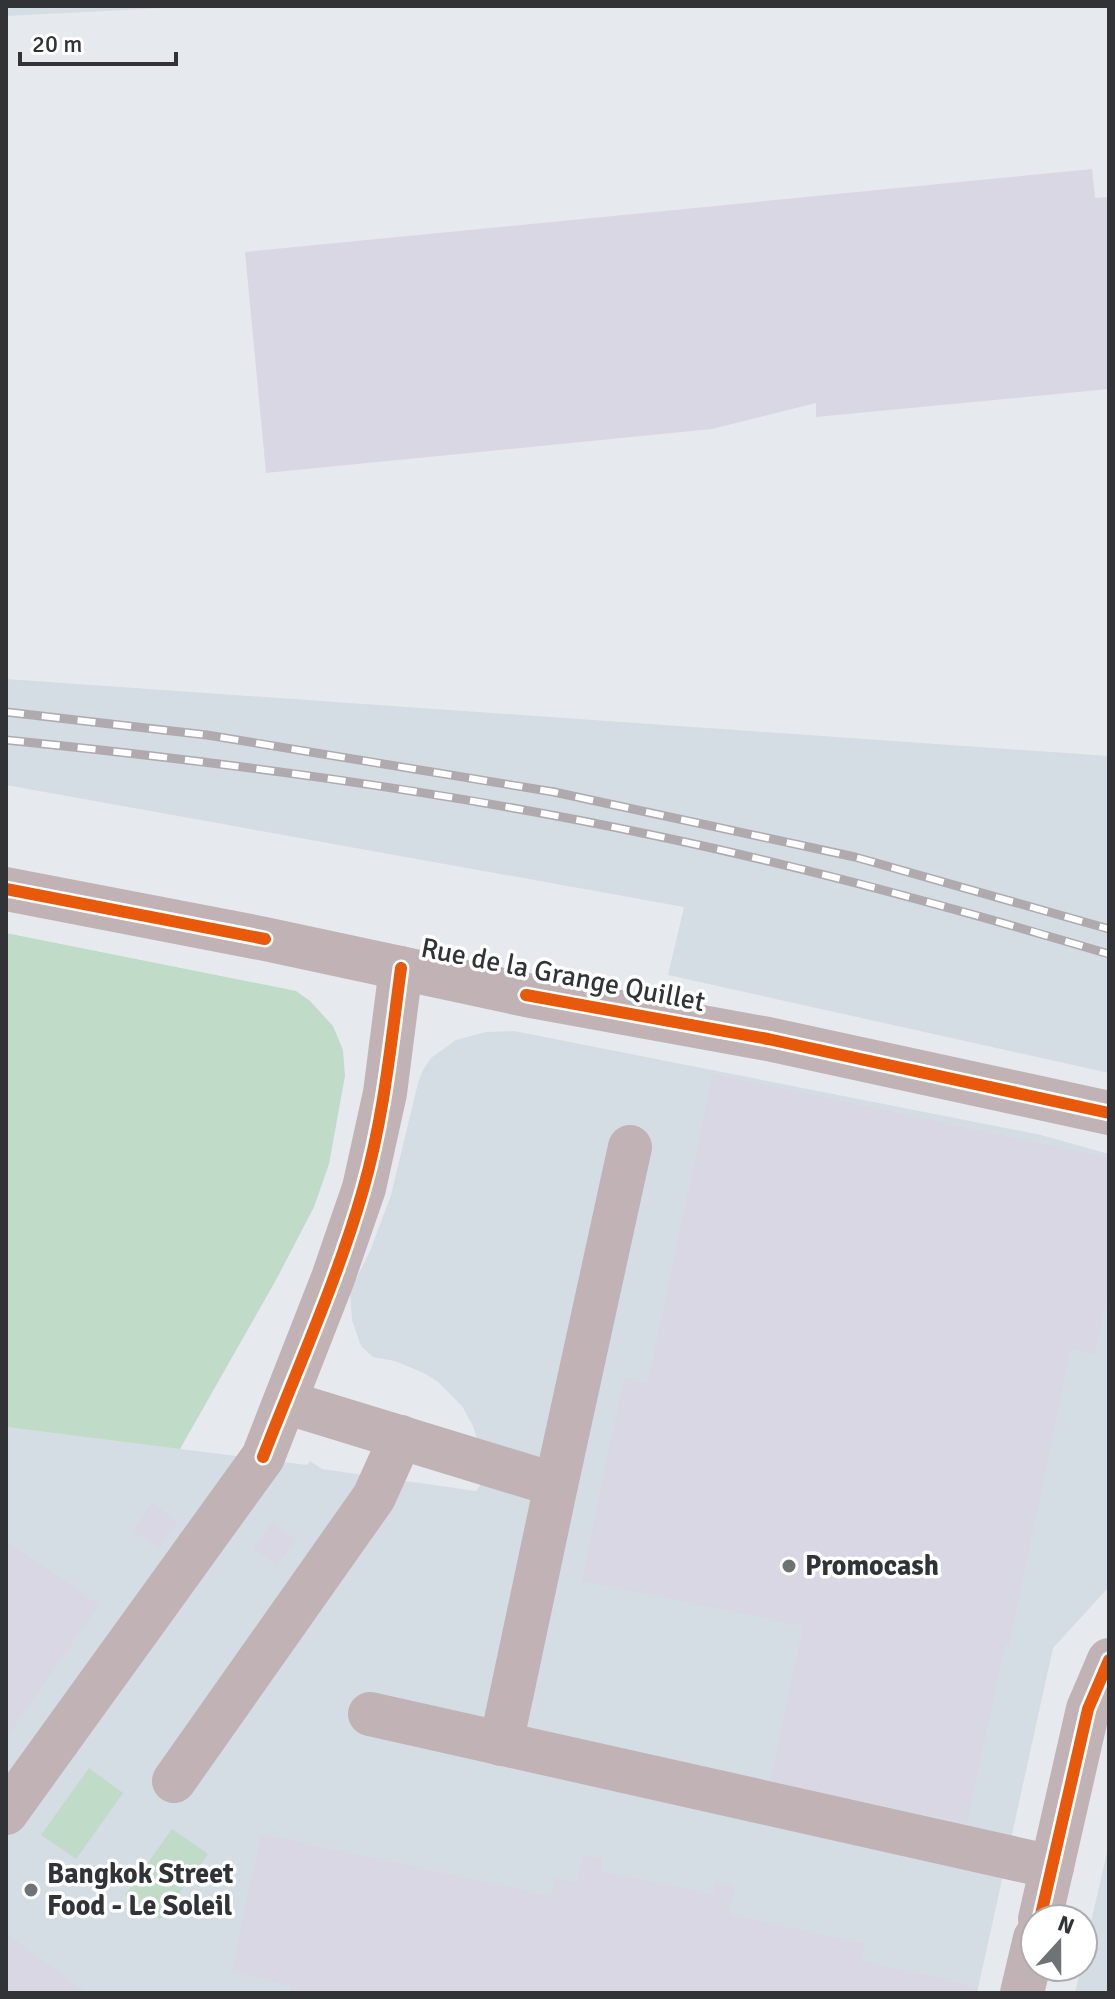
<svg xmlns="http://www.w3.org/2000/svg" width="1115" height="1999" viewBox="0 0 1115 1999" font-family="Signika,sans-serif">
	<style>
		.built { fill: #d4dce4 }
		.green { fill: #c0dbc8 }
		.building { fill: #dad7e4 }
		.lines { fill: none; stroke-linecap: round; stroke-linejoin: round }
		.minor { stroke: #c1b2b6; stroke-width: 44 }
		.rail-casing { stroke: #b0a9ad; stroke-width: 9 }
		.rail { stroke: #fff; stroke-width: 6; stroke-dasharray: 18; stroke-linecap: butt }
		.cycleway-casing { stroke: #fff; stroke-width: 17 }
		.cycleway { stroke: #e8590c; stroke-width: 12 }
		.poi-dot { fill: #707376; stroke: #fff; stroke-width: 3 }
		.labels { text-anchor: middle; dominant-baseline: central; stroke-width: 7; stroke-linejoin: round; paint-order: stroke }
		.street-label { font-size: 28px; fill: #313336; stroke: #fff }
		.poi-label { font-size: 28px; font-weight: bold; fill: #313336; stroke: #fff; text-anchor: start }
	</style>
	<rect width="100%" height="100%" fill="#e6eaee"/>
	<g class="built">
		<polygon points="6,6 205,6 6,16"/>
		<polygon points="6,679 1109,756 1109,1073 668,975 684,907 6,785"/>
		<polygon points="514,1031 1041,1135 1109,1154 1109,1587 1053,1648 977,1993 6,1993 6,1427 307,1465 310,1461 322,1469 476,1491 484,1480 481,1451 473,1426 462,1406 438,1382 424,1373 395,1361 373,1357 361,1346 352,1320 350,1291 370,1251 391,1195 418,1083 423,1070 431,1058 456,1040 486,1032"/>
		<polygon points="1109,1844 1109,1993 1075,1993 1081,1967 1083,1967 1083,1957"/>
	</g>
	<g class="green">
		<polygon points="6,933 296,991 310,1001 333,1026 343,1050 345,1076 329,1164 314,1207 276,1280 180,1449 6,1427"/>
		<polygon points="89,1768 123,1793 76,1859 41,1835"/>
		<polygon points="172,1829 208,1854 160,1919 125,1895"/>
	</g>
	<g class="building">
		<polygon points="1092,169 1095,198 1109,197 1109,389 816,417 816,403 712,429 266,473 245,252"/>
		<polygon points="713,1074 1109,1158 1109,1288 1095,1354 1071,1348 1009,1646 1005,1645 967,1823 770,1783 803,1626 582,1581 624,1378 648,1382"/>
		<polygon points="152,1503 178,1522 158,1548 133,1531"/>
		<polygon points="272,1522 296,1540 277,1566 253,1548"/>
		<polygon points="6,1541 99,1605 6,1738"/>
		<polygon points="261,1834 551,1896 555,1878 577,1883 583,1855 603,1859 601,1871 712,1894 716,1881 735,1886 729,1914 865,1944 861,1961 978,1987 977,1993 290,1993 291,1986 232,1972"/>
		<polygon points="6,1934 16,1941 87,1993 6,1993"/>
	</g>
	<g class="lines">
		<g class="minor">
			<polyline points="6,889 265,939 526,995 768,1039 1109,1113"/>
			<polyline points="285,1402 556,1485 501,1744"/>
			<polyline points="556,1485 630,1147"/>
			<polyline points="370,1714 1052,1867"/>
			<polyline points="174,1781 374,1497 401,1437"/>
			<polyline points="6,1813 263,1457 333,1278 364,1188 385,1093 401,968"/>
			<polyline points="1040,1919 1088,1709 1109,1660"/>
			<polyline points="1022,1993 1035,1938"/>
		</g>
		<defs>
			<g id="rail">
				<polyline points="6,712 207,735 554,792 855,857 1109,929"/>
				<path d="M6 740C223 762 439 790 652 835 806 867 958 909 1109 954"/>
			</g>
		</defs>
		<use href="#rail" class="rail-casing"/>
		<use href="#rail" class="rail"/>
		<defs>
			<g id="cycleway">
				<polyline points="6,889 265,939"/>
				<polyline points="526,995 768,1039 1109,1113"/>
				<path d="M263 1457C297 1369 337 1281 363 1190 384 1117 391 1042 401 968"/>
				<polyline points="1040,1919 1088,1709 1109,1660"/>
			</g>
		</defs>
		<use href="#cycleway" class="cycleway-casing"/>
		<use href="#cycleway" class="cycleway"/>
	</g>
	<g class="poi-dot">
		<circle cx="789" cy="1566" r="8"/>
		<circle cx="31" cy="1890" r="8"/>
	</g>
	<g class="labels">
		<g class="street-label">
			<text transform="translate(563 975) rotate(11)">Rue de la Grange Quillet</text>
		</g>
		<g class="poi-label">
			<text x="805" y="1566">Promocash</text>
			<text x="47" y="1874">Bangkok Street<tspan x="47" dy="32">Food - Le Soleil</tspan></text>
		</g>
	</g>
	<rect width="1115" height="1999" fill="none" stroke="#313336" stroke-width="16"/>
	<g transform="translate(1059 1943) rotate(21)"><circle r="38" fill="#ffffff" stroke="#adadaf" stroke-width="2"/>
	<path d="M0-6L14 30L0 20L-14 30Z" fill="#707376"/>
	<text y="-12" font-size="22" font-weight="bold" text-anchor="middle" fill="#313336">N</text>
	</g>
	<path d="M20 52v12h156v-12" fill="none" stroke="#313336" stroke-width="4"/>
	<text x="32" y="52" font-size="24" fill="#313336" stroke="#ffffff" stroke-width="6" paint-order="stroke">20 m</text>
</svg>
